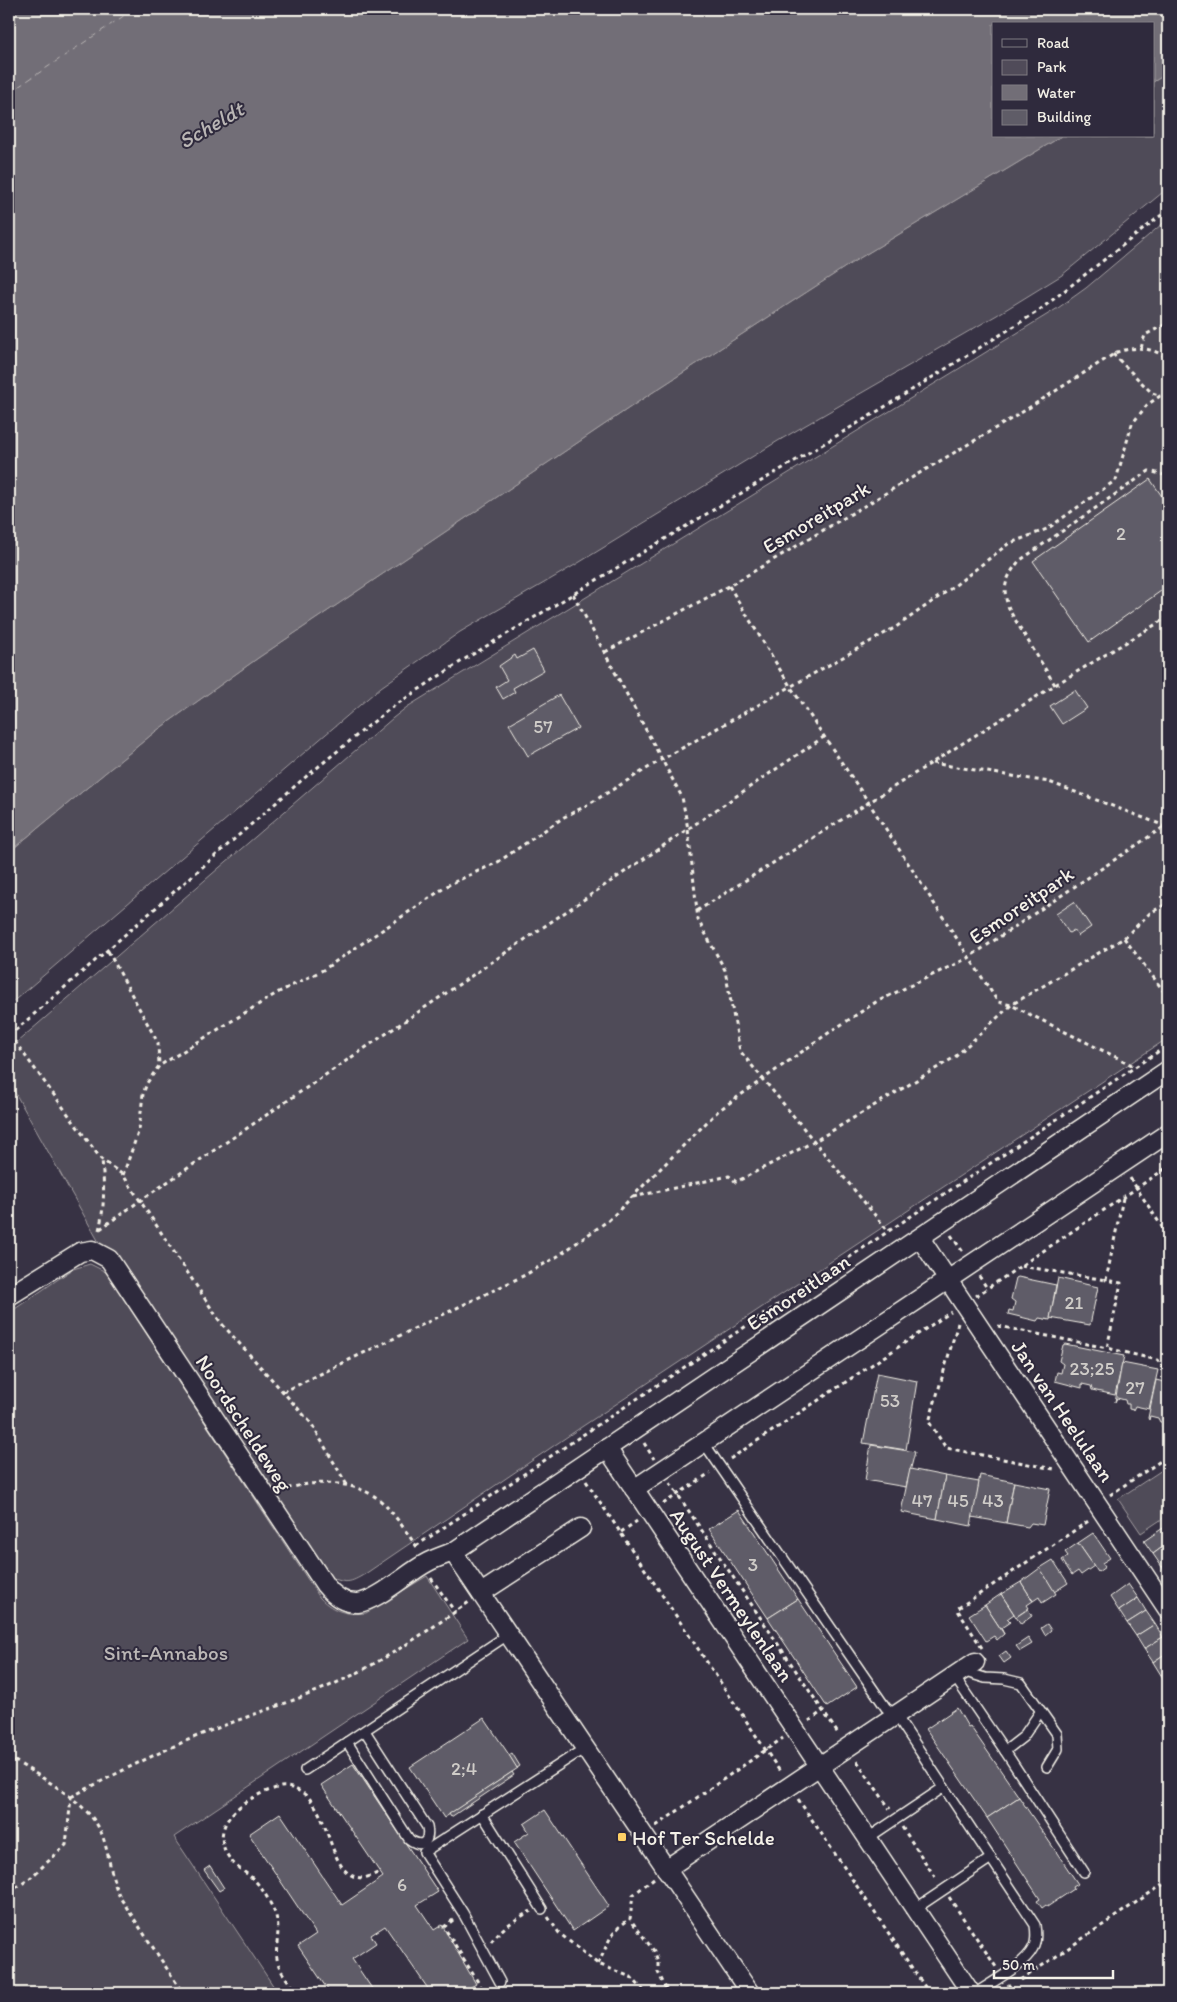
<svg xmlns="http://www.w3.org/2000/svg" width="1177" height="2002" viewBox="0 0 1177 2002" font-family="Itim,sans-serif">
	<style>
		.green { fill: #504b59; stroke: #a29ea0 }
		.water { fill: #726e77; stroke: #a6a2a4 }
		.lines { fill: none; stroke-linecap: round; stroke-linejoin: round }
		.ferry { stroke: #bab6b5; stroke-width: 1; stroke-dasharray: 6 5; stroke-linecap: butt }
		.building { fill: #5f5c67; stroke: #f4f1e8 }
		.lane-casing { stroke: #f4f1e8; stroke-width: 12 }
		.street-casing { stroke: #f4f1e8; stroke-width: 21 }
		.path { stroke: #f4f1e8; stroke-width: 3; stroke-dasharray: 4 4; stroke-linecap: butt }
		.lane { stroke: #2f2a3d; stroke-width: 9 }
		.street { stroke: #2f2a3d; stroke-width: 18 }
		.poi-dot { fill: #ffd166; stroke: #2f2a3d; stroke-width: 2 }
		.labels { text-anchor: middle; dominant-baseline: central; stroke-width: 4; stroke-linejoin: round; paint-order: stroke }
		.number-label { font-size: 19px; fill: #cfccc8 }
		.street-label { font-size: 21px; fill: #f4f1e8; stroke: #2f2a3d }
		.park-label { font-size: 21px; fill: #bbb7b6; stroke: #2f2a3d }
		.poi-label { font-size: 21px; fill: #f4f1e8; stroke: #2f2a3d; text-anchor: start }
		.water-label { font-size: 22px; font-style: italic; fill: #bab6b5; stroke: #2f2a3d }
	</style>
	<rect width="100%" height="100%" fill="#373244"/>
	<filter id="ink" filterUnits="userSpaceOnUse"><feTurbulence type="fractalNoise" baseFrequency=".02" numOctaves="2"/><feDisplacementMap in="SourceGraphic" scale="10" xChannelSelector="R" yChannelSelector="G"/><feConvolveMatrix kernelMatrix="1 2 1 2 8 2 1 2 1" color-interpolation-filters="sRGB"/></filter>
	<g filter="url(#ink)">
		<g class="green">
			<polygon points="1168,73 1168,188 1062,275 997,315 778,441 575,565 460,632 381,687 9,1005 9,852 156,731 258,658 641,400 853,262 1062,136 1153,136 1153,82"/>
			<path d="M1168 219V1038L580 1428 365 1574C350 1583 346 1584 330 1577L118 1256 109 1248 100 1244 9 1082V1049L393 718 407 707 1058 308 1086 288Z"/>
			<path d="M90 1264 106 1272 320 1598C334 1612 347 1615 366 1613L427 1576 468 1639 174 1837 278 1993H9V1313L73 1269Z"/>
			<polygon points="1168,1466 1168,1515 1141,1533 1118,1499"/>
		</g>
		<polygon class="water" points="9,9 1168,9 1168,73 1153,82 1153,24 993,24 993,136 1062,136 853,262 641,400 258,658 156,731 9,852"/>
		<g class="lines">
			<polyline class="ferry" points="9,93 134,9"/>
		</g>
		<g class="building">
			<polygon points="1150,479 1168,505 1168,586 1089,642 1033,561"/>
			<polygon points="533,650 544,670 513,688 515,692 503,699 496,687 507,680 499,666 515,655 517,659"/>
			<polygon points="1075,690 1087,708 1062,724 1050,706"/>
			<polygon points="559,695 578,728 528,756 509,724"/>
			<polygon points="1074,902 1091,927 1078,936 1074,930 1069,933 1056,914"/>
			<polygon points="1018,1277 1056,1285 1050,1320 1039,1318 1037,1321 1008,1314 1009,1310 1013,1311 1015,1302 1011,1299 1016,1278"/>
			<polygon points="1058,1278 1098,1287 1090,1325 1050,1318"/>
			<polygon points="1065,1344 1124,1356 1115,1395 1092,1390 1091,1386 1082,1384 1082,1388 1055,1381 1057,1372 1061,1373 1063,1364 1059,1361 1063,1345"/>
			<polygon points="1122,1363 1158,1370 1149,1409 1135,1406 1133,1410 1129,1409 1129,1404 1126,1404 1125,1400 1117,1398 1115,1402"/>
			<polygon points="877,1373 917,1381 906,1450 863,1443"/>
			<polygon points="1156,1380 1168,1383 1168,1425 1167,1428 1162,1427 1162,1422 1160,1422 1158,1418 1150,1416 1149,1420 1148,1418"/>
			<polygon points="871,1445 915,1452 906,1487 865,1480"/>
			<polygon points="910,1469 945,1476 937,1519 901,1512"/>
			<polygon points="980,1475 1014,1482 1006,1523 972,1517"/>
			<polygon points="945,1476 979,1482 971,1526 937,1519"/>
			<polygon points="1014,1482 1050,1489 1043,1525 1031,1523 1028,1527 1006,1523"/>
			<polygon points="739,1510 798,1599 768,1618 709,1529"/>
			<polygon points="1163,1528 1168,1536 1168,1543 1153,1554 1144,1541"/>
			<polygon points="1093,1533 1110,1558 1102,1563 1105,1567 1098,1572 1078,1543"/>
			<polygon points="1078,1543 1094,1566 1081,1575 1078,1571 1072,1575 1062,1560 1068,1556 1065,1552"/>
			<polygon points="1168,1543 1168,1563 1162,1567 1153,1554"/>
			<polygon points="1053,1560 1068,1583 1054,1592 1040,1568"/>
			<polygon points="1168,1563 1168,1577 1162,1567"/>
			<polygon points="1040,1568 1056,1594 1042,1603 1039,1597 1033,1601 1021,1582"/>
			<polygon points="1021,1582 1033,1601 1027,1605 1029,1608 1016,1617 1001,1594"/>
			<polygon points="1128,1584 1138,1598 1119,1611 1110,1597"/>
			<polygon points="1001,1594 1014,1614 1007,1619 1010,1622 1001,1628 1004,1634 985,1605"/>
			<polygon points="1138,1598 1146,1611 1127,1623 1119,1611"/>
			<polygon points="798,1599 857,1687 827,1707 768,1618"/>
			<polygon points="985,1605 1004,1634 997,1640 994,1636 986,1641 969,1615"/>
			<polygon points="1028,1609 1032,1616 1021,1624 1016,1617"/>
			<polygon points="1146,1611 1155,1624 1136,1636 1127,1623"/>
			<polygon points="1047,1624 1051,1630 1045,1635 1041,1628"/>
			<polygon points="1155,1624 1163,1637 1144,1649 1136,1636"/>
			<polygon points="1163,1637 1168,1644 1168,1652 1153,1662 1144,1649"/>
			<polygon points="1028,1638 1032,1644 1020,1651 1016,1646"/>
			<polygon points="1006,1651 1011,1658 1004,1663 999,1656"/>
			<polygon points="1168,1652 1168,1670 1161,1675 1153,1662"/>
			<polygon points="1168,1670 1168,1685 1161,1675"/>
			<polygon points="957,1708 968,1727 970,1726 1019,1797 987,1818 926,1729"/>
			<polygon points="484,1718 518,1768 444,1818 410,1767"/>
			<polygon points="512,1753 520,1766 517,1768 509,1755"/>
			<polygon points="353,1764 438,1892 417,1905 434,1930 442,1925 476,1984 471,1987 475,1993 431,1993 385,1926 371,1935 376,1943 352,1959 375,1993 330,1993 298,1946 316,1934 249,1834 280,1813 342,1905 383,1877 321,1785"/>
			<polygon points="512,1772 514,1775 451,1817 449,1814"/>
			<polygon points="1019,1797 1078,1884 1073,1887 1074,1889 1047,1907 1046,1905 1042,1908 1037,1901 1040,1899 987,1818"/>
			<polygon points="545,1810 609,1906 573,1931 514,1842 529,1832 524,1824"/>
			<polygon points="210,1866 224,1888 219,1891 204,1870"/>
		</g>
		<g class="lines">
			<defs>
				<g id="lane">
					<path d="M704 1443 886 1708 896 1715 1035 1925C1036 1932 1037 1941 1033 1948 1025 1965 992 1982 976 1993"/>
					<polyline points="962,1671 985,1678 1004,1679 1021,1683 1057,1734 1058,1749 1047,1767"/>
					<polyline points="954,1676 1005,1751 1084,1872"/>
					<path d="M347 1742 409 1839C422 1849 430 1842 427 1827L365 1731"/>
					<polyline points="1005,1751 1023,1737 1040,1712"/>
					<polyline points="305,1770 509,1634"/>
					<polyline points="482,1814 542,1909"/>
					<polyline points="868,1838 944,1787"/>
					<polyline points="915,1909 991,1858"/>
					<polyline points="500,1982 463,1913 424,1852 585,1748"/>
				</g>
				<g id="street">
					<polyline points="920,1238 1168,1610"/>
					<path d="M9 1296 80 1252 92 1250 109 1259 325 1585C333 1595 344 1604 358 1603 378 1601 408 1572 428 1562 436 1558 445 1555 453 1552L1168 1070"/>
					<polyline points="607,1448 971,1993"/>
					<polyline points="634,1489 1168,1133"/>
					<polyline points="453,1552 750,1993"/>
					<polyline points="481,1593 581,1528"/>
					<polyline points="666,1869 975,1662"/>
				</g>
			</defs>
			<use href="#lane" class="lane-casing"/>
			<use href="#street" class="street-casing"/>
			<g class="path">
				<polyline points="1141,348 1145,335 1168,323"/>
				<polyline points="1113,354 1152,393 1159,395"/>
				<polyline points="729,586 790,686 869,803 998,1002 1011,1005 1136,1067"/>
				<polyline points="573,594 682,797 688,829 698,920 725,970 740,1051 888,1231"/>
				<path d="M605 652 729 586 1016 416 1117 352C1138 346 1149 347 1168 358"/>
				<path d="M1055 685 1011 613C1001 591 1004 580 1019 561L1149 471 1168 476"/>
				<polyline points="932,763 1049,782 1165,826 1168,831"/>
				<polyline points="697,911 1055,685 1168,617"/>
				<polyline points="1124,938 1168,997"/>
				<polyline points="108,951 158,1043 159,1066"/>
				<polyline points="10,1035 101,1159 123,1175 221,1323 311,1423 347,1485"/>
				<polyline points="9,1036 302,780 388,710 465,659 878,411 1037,312 1168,210"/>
				<polyline points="123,1175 139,1130 143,1094 147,1083 159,1066 277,993 323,970 450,884 498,862 564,817 584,807 661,760 896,627 953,587 1008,544 1047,529 1116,480 1132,424 1147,405 1160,396 1168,394"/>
				<polyline points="1130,1178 1168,1236"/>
				<polyline points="633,1197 729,1176 736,1182 815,1141 955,1057 1011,1005 1124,938 1150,913 1168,903"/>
				<polyline points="1123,1198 1106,1280 1121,1283 1107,1348 1157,1360 1168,1373"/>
				<polyline points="100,1229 141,1200 825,736"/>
				<path d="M99 1230C105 1207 104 1183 102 1159"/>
				<polyline points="951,1235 963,1252"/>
				<polyline points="1021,1266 1106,1280"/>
				<polyline points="979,1276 987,1288"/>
				<polyline points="976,1296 1168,1167"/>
				<polyline points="958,1323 929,1422 946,1448 1054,1469"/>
				<polyline points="998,1326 1107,1348"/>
				<polyline points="283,1392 525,1275 558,1256 609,1220 718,1111 827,1034 876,1002 968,958 1168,824"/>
				<polyline points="644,1443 654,1459"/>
				<polyline points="730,1459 951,1312"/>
				<polyline points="586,1481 781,1773"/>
				<polyline points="670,1483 839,1735"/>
				<path d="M280 1491C310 1480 350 1479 377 1498 391 1508 407 1533 417 1547"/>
				<polyline points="1110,1495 1168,1456"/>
				<polyline points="663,1504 710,1473"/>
				<polyline points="621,1532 637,1521"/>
				<polyline points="416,1546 1168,1045"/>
				<polyline points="431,1578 455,1612"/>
				<polyline points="982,1648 957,1609 1090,1520"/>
				<polyline points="809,1721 823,1711"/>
				<path d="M9 1755 15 1761C42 1778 88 1802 101 1832 110 1854 110 1878 121 1899L183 1993"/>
				<polyline points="857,1761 890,1809"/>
				<path d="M71 1797C119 1772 166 1748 215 1729 263 1710 312 1696 357 1673 397 1652 432 1628 469 1602"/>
				<polyline points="798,1799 929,1993"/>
				<polyline points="656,1826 783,1738"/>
				<polyline points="902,1827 937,1880"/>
				<polyline points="654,1878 633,1895 630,1919 654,1951 658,1961 658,1972 668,1993"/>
				<polyline points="9,1892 28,1880 66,1845 71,1798"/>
				<polyline points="949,1897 996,1967"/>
				<polyline points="548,1917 559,1933 598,1964 631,1977 646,1993"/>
				<polyline points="453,1920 444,1927 481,1987 482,1993"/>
				<path d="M491 1942C501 1928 516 1919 531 1911"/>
				<path d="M598 1964C609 1943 608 1933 630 1919"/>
				<polyline points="1021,1980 1168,1881"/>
				<polyline points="1008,1984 1014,1993"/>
				<path d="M299 1993C290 1984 282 1975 278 1963 273 1946 283 1931 274 1911 269 1900 262 1887 253 1879 246 1872 236 1868 230 1859 204 1823 249 1794 281 1787 286 1786 294 1788 299 1791 333 1807 326 1877 362 1878 367 1878 375 1874 380 1872"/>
			</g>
			<use href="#lane" class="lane"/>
			<use href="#street" class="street"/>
		</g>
	</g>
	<rect class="poi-dot" x="617" y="1832" width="10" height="10" rx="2.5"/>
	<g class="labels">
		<g class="number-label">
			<text x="1121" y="533">2</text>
			<text x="543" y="726">57</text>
			<text x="1074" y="1302">21</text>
			<text x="1092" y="1368">23;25</text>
			<text x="1135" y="1387">27</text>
			<text x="890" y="1400">53</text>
			<text x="922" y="1500">47</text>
			<text x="958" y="1500">45</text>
			<text x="993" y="1500">43</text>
			<text x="753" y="1564">3</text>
			<text x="464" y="1768">2;4</text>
			<text x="402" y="1884">6</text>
		</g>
		<g class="street-label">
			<text transform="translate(816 517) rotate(-31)">Esmoreitpark</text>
			<text transform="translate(1021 905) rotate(-34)">Esmoreitpark</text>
			<text transform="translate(798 1292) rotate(-34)">Esmoreitlaan</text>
			<text transform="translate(1063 1411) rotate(56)">Jan van Heelulaan</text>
			<text transform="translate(244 1423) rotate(57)">Noordscheldeweg</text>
			<text transform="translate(732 1595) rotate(56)">August Vermeylenlaan</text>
		</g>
		<g class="park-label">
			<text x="166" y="1652">Sint-Annabos</text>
		</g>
		<g class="poi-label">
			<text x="632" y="1837">Hof Ter Schelde</text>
		</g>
		<g class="water-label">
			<text transform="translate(211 125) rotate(-30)">Scheldt</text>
		</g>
	</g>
	<rect width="1177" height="2002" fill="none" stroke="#2f2a3d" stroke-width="30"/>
	<rect x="15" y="15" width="1147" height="1972" fill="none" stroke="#f4f1e8" stroke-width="2" filter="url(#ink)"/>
	<rect x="992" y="22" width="162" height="115" fill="#2f2a3d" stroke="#7e7a81"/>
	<rect x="1002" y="39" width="25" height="8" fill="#2f2a3d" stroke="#7e7a81"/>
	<text x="1037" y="48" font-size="15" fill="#f4f1e8">Road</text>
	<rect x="1002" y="60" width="25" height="15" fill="#504b59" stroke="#7e7a81"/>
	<text x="1037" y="72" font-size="15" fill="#f4f1e8">Park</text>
	<rect x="1002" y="85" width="25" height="15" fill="#726e77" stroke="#7e7a81"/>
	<text x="1037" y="98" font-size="15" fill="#f4f1e8">Water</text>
	<rect x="1002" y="110" width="25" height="15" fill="#5f5c67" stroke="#7e7a81"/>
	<text x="1037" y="122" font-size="15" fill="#f4f1e8">Building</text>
	<path d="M994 1970v8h119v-8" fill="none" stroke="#f4f1e8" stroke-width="2.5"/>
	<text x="1002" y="1970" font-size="15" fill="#f4f1e8" stroke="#2f2a3d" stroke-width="4" paint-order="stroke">50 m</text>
</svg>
